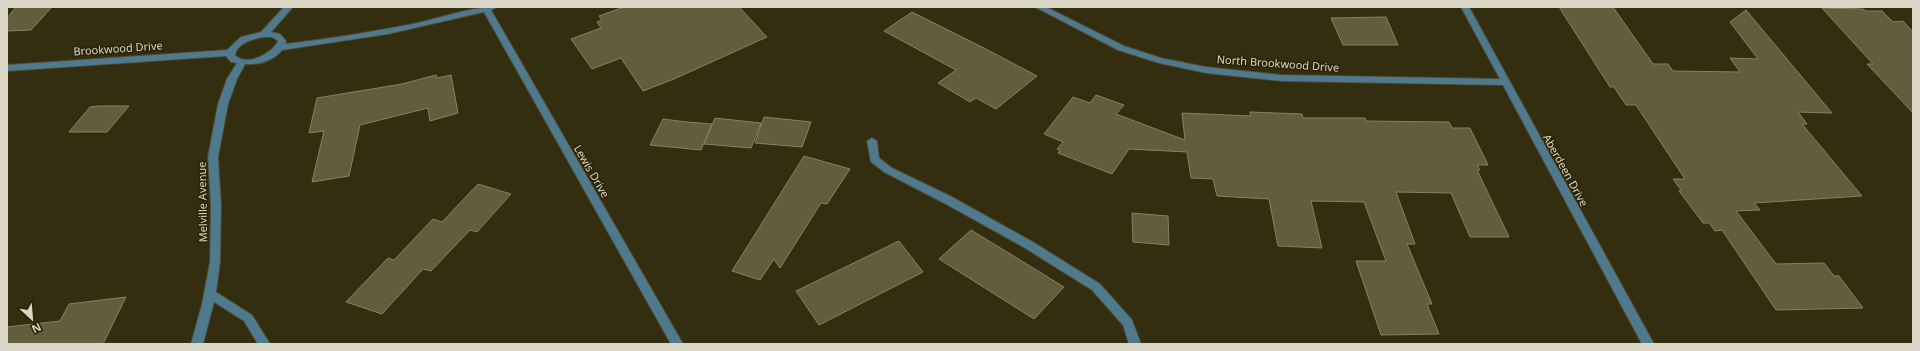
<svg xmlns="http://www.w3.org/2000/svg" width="1920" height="351" viewBox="0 0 1920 351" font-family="'Noto Sans',sans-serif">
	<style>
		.building { fill: #635c3d; stroke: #898161 }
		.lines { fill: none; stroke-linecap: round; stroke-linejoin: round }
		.minor-casing { stroke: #4f492d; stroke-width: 2 }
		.minor { fill: #4f798d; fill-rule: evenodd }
		.labels { text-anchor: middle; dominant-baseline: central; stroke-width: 3; stroke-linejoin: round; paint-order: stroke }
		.street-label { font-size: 11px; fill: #dbd7c6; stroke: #2a2406 }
	</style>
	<rect width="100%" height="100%" fill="#342e10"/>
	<g class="building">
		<polygon points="16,7 52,7 31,30 7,31 7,18"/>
		<polygon points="624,7 739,7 767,37 674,79 643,91 621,58 592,69 571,39 601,28 597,22 602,20 599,16"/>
		<polygon points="1559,7 1613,7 1653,64 1668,64 1673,71 1740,72 1730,58 1758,59 1730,22 1746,10 1832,113 1798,112 1807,124 1802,124 1862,196 1754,203 1760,210 1736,211 1776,264 1824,263 1834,276 1839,276 1863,308 1776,310 1722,230 1715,231 1709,223 1703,223 1679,191 1681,190 1673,179 1685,179 1636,105 1626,105 1614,87 1610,87"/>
		<polygon points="1822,8 1863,9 1866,11 1882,11 1893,22 1903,21 1913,32 1913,113 1867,64 1873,64"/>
		<polygon points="912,12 984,48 1037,76 996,109 976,98 970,102 938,83 956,70 884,31"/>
		<polygon points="1386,17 1398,45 1343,45 1331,18"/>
		<polygon points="436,75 437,78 451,75 458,113 430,121 428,108 360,125 349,176 312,182 324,131 309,133 317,98 402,84"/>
		<polygon points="1096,95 1124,105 1116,114 1185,140 1182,113 1251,116 1250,112 1302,114 1303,118 1365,118 1366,121 1449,122 1452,128 1470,128 1488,165 1477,165 1480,170 1477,170 1509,237 1470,237 1451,193 1396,192 1415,244 1407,244 1432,304 1427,304 1439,334 1381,335 1356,261 1386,261 1364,202 1311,201 1322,248 1278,246 1269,199 1217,196 1213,179 1191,178 1187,152 1129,149 1112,174 1058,153 1060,150 1057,149 1063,142 1044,134 1073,97 1090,103"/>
		<polygon points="99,106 129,106 107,132 69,132 90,107"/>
		<polygon points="764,117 811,122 802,147 755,143"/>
		<polygon points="715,118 761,123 751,148 704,144"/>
		<polygon points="663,119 687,122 712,124 701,150 650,145"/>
		<polygon points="804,156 850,169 827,204 821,203 780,268 774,259 760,280 732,271"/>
		<polygon points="478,184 511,194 477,232 470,230 431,271 423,269 382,314 346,302 388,258 394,260 433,219 442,222"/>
		<polygon points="1132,213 1168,216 1169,245 1133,242"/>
		<polygon points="971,230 1012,255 1064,287 1034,319 939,259"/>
		<polygon points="899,241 923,272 819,325 796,291"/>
		<polygon points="126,297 103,344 7,344 7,327 60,321 69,304"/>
	</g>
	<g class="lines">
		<defs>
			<g id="minor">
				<path d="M284 7H293L271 32 280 34 286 41 285 44C328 39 371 32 413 24 441 18 469 7 497 7L491 10 683 344H671L484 12 388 34 282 50C273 61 259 65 245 64L237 79 228 104 218 157 221 206 220 262 216 292 252 315 270 344H258L244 321 214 302 203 344H191L202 304 210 262 211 206 208 157 218 104 227 79 237 63 231 62 226 56 7 71V65L227 50 241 37 261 32ZM264 37H272L278 41C272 54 246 67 235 55 237 43 253 39 264 37Z"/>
				<polygon points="1035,7 1046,7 1124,46 1161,58 1206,67 1282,75 1500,79 1461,7 1469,7 1654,344 1642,344 1503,85 1282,81 1206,73 1159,63 1118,50"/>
				<polygon points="872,138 877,141 879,158 892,168 952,197 1033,242 1100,284 1132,320 1141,344 1129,344 1123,325 1092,290 1025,248 944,203 884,172 871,162 867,141"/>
			</g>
		</defs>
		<use href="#minor" class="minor-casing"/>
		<use href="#minor" class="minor"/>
	</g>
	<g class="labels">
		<g class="street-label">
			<text transform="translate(118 48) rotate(-4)">Brookwood Drive</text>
			<text transform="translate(1278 63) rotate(4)">North Brookwood Drive</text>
			<text transform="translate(1566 170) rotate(61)">Aberdeen Drive</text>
			<text transform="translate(592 171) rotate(60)">Lewis Drive</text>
			<text transform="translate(202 202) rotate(-91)">Melville Avenue</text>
		</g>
	</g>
	<rect width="1920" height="351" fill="none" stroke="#dbd7c6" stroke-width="16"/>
	<g transform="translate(32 319) rotate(154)" stroke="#2a2406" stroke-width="3" paint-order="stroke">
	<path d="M0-3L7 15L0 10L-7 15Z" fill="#dbd7c6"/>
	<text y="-6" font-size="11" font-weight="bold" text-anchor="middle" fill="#dbd7c6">N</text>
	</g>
</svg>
